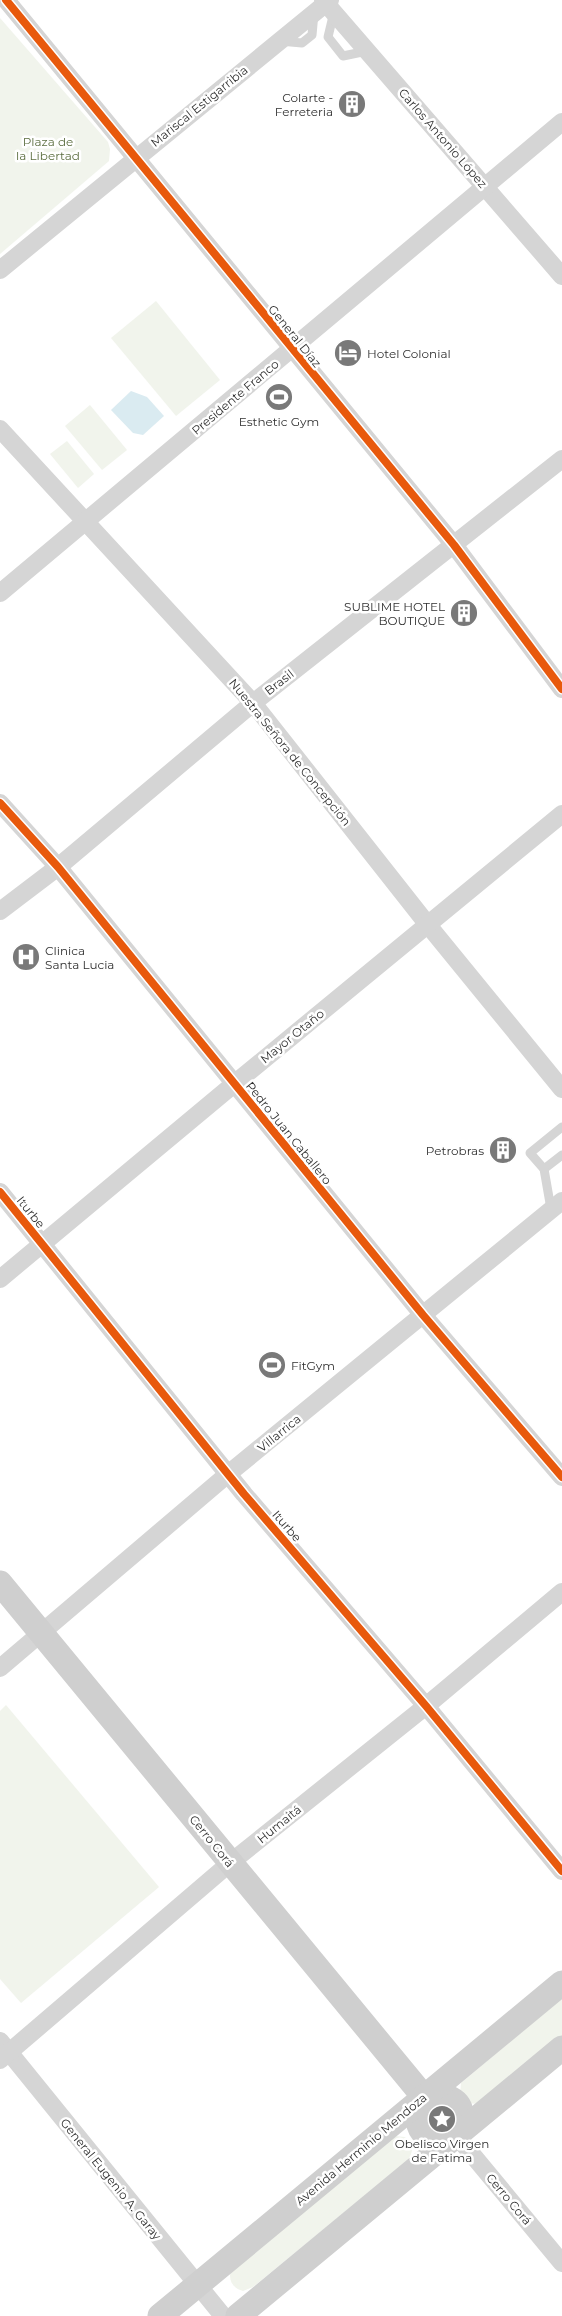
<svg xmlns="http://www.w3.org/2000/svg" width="562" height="2316" viewBox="0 0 562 2316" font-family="Montserrat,sans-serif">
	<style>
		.green { fill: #f1f4ec }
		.water { fill: #daebf1 }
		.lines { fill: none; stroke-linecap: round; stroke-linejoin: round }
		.lane { stroke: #d5d5d5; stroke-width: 9 }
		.street { stroke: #d5d5d5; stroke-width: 18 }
		.secondary { stroke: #cfcfcf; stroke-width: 25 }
		.cycleway-casing { stroke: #fff; stroke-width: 11 }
		.cycleway { stroke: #e8590c; stroke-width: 8 }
		.labels { text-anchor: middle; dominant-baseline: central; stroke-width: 5; stroke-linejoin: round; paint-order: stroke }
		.poi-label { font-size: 12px; fill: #313131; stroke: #fff; text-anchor: end }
		.street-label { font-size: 12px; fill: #313131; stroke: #fff }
		.park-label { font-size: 12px; fill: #5b6d3f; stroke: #fff }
	</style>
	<rect width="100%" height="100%" fill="#fff"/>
	<g class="green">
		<polygon points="0,18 108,142 110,149 109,161 0,254"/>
		<polygon points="156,301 220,380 176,416 111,338"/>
		<polygon points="90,405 127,450 102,470 65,426"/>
		<polygon points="67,441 94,474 78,488 50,454"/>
		<polygon points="6,1705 159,1887 21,2003 0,1979 0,1711"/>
		<polygon points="562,1998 562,2036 478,2104 467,2103 460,2094 461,2083"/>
		<polygon points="433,2104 437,2109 445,2112 447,2121 442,2120 440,2127 432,2124 429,2120"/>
		<path d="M394 2136 405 2137C414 2144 414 2152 407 2161L253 2287 243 2291C232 2288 228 2280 231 2270Z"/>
	</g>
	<polygon class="water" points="131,391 147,397 164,416 143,435 133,433 111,410"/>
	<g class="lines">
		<g class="lane">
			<polyline points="334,12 328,37 343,56 367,51"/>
			<polyline points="280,41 302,43 312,35 314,13"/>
			<polyline points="544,1169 562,1155"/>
			<polyline points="551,1209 544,1169 530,1153 562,1127"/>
		</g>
		<g class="street">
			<polyline points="6,0 454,545 562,689"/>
			<polyline points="323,0 562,276"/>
			<polyline points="0,270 330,0"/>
			<polyline points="0,429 253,703 428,925 562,1089"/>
			<polyline points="0,593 562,122"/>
			<polyline points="0,803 58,867 423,1315 562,1477"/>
			<polyline points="0,911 58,867 253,703 562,459"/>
			<polyline points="0,1192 244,1494 426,1706 562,1871"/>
			<polyline points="0,1279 234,1084 562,814"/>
			<polyline points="0,1668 228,1474 562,1201"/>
			<polyline points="0,2041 223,2316"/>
			<polyline points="0,2060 230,1863 426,1706 562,1592"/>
			<polyline points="456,2135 562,2263"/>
		</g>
		<g class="secondary">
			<polyline points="0,1583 424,2097"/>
			<path d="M442 2095C465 2102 464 2115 456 2135 424 2147 409 2127 424 2097Z"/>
			<polyline points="160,2316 562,1983"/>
			<polyline points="238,2316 562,2048"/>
		</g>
		<defs>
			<g id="cycleway">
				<polyline points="6,0 454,545 562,689"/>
				<polyline points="0,803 58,867 423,1315 562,1477"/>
				<polyline points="0,1192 244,1494 426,1706 562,1871"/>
			</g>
		</defs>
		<use href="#cycleway" class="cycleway-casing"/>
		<use href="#cycleway" class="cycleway"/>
	</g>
	<defs>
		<symbol id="building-disc" viewBox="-11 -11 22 22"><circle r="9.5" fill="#797979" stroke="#fff"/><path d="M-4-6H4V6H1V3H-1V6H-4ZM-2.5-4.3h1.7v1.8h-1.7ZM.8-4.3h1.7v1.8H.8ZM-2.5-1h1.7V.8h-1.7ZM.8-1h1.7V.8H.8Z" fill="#fff"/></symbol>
		<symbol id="hotel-disc" viewBox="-11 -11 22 22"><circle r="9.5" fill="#797979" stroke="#fff"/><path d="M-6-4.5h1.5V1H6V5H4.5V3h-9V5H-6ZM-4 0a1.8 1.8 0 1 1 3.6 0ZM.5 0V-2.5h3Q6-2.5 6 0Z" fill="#fff"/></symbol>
		<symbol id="stadium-disc" viewBox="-11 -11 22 22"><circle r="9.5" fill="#797979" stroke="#fff"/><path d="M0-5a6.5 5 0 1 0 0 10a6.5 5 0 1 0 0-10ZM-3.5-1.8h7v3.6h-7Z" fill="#fff"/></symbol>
		<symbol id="hospital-disc" viewBox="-11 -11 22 22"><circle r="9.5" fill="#797979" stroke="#fff"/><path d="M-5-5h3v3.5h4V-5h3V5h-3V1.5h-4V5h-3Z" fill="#fff"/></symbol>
		<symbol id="sight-disc" viewBox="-11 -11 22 22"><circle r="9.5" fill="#797979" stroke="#fff"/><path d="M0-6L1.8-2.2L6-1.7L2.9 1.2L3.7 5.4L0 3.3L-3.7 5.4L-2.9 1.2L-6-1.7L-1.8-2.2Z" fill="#fff"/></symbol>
	</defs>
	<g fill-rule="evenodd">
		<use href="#building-disc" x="336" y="88" width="32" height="32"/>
		<use href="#hotel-disc" x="332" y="337" width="32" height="32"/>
		<use href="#stadium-disc" x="263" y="381" width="32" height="32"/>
		<use href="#building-disc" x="448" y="597" width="32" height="32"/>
		<use href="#hospital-disc" x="10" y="941" width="32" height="32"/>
		<use href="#building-disc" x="487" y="1134" width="32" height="32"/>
		<use href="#stadium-disc" x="256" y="1349" width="32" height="32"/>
		<use href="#sight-disc" x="426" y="2103" width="32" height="32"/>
	</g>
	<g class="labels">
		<g class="poi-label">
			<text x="333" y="97">Colarte -<tspan x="333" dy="14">Ferreteria</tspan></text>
			<text x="367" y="353" text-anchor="start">Hotel Colonial</text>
			<text x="279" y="421" text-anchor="middle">Esthetic Gym</text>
			<text x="445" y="606">SUBLIME HOTEL<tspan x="445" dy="14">BOUTIQUE</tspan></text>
			<text x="45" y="950" text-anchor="start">Clinica<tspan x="45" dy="14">Santa Lucia</tspan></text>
			<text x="484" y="1150">Petrobras</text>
			<text x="291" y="1365" text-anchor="start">FitGym</text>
			<text x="442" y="2143" text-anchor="middle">Obelisco Virgen<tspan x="442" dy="14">de Fatima</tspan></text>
		</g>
		<g class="street-label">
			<text transform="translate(199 106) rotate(-39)">Mariscal Estigarribia</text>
			<text transform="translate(443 138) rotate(49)">Carlos Antonio López</text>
			<text transform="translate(295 336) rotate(51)">General Díaz</text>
			<text transform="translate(235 397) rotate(-40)">Presidente Franco</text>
			<text transform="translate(279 682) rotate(-38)">Brasil</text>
			<text transform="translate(290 752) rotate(51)">Nuestra Señora de Concepción</text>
			<text transform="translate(292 1036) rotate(-39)">Mayor Otaño</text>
			<text transform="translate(289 1133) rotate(51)">Pedro Juan Caballero</text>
			<text transform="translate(31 1212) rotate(51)">Iturbe</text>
			<text transform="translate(279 1433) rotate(-39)">Villarrica</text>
			<text transform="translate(287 1526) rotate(49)">Iturbe</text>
			<text transform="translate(279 1824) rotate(-39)">Humaitá</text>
			<text transform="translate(212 1841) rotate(51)">Cerro Corá</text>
			<text transform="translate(361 2149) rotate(-40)">Avenida Herminio Mendoza</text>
			<text transform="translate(111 2179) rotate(51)">General Eugenio A. Garay</text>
			<text transform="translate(509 2199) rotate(50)">Cerro Corá</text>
		</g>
		<g class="park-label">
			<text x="48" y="141">Plaza de<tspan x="48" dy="14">la Libertad</tspan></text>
		</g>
	</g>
</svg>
